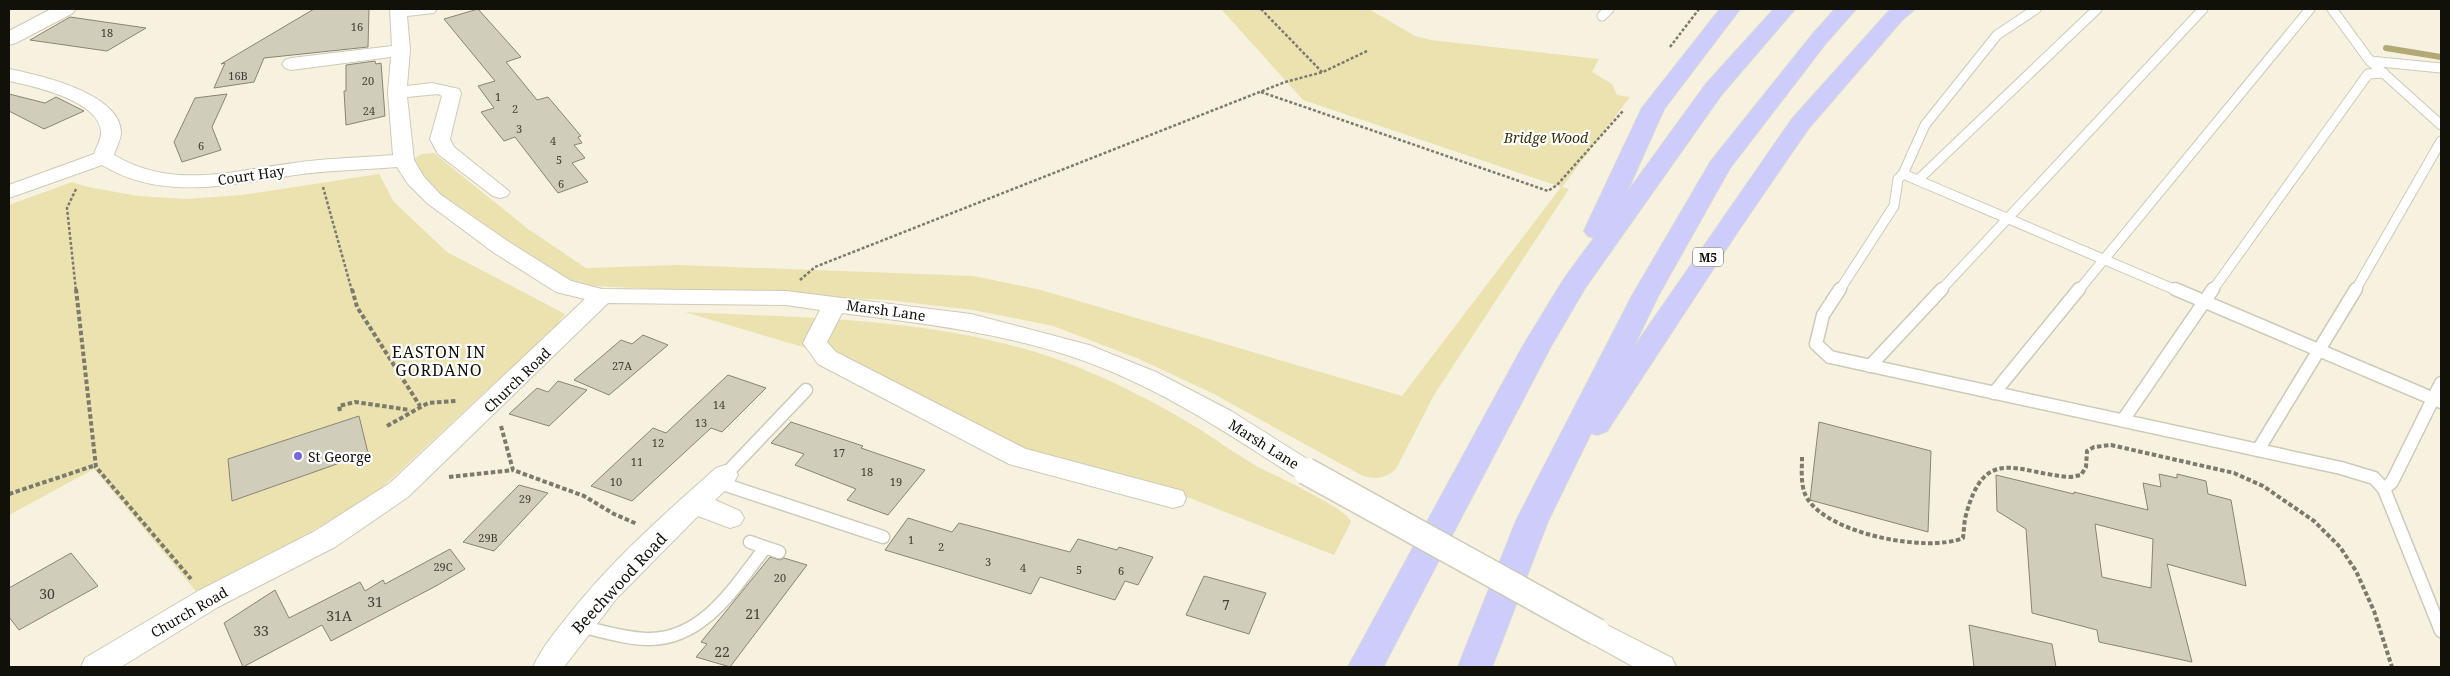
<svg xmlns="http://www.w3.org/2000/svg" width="2450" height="676" viewBox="0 0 2450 676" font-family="'Noto Serif',serif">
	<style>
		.green { fill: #ece2af }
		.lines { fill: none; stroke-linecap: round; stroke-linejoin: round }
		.stream { stroke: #b2a976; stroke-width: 6 }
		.building { fill: #d0cdba; stroke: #888573; fill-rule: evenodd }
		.lane-far1-casing { stroke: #cdcab7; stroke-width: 11 }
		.lane-casing { stroke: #cdcab7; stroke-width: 15 }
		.street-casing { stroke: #cdcab7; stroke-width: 2 }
		.secondary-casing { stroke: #cdcab7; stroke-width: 2 }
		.highway-casing { stroke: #d9d9d8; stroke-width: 2 }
		.path-far1 { stroke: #7c796d; stroke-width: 2.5; stroke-dasharray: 3 2; stroke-linecap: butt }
		.path { stroke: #7c796d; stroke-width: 4; stroke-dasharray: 4.5 2.5; stroke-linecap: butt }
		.lane-far1 { stroke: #fff; stroke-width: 9 }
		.lane { stroke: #fff; stroke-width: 12 }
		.street { fill: #fff; fill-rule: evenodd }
		.secondary { fill: #fff; fill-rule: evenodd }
		.highway { fill: #cdccfb; fill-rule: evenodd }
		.street-bridge-casing { stroke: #cdcab7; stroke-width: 29; stroke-linecap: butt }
		.street-bridge { stroke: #fff; stroke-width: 26 }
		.poi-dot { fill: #7766e1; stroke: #fff; stroke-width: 2 }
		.labels { text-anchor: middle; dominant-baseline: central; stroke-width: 4.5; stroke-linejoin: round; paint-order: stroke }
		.number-label { font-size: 11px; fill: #413f35 }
		.shield { fill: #fff; stroke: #585853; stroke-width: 1 }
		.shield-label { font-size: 12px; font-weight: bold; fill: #111009 }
		.park-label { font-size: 14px; font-style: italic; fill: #393207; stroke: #fff }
		.street-label { font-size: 14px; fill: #111009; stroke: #fff }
		.poi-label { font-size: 14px; fill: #111009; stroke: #fff; text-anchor: start }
		.near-number-label { font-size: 14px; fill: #413f35 }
		.quarter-label { font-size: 16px; letter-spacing: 1px; fill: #111009; stroke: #fff }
		.near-street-label { font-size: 16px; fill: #111009; stroke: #fff }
	</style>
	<rect width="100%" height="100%" fill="#f6f2df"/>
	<g class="green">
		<path d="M1221 9H1369L1415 36 1431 40 1599 59 1592 72 1612 84 1617 95 1630 97 1562 187 1569 189 1434 395 1396 469C1386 478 1376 480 1363 476L1212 393 1139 359 1053 326 973 310 888 300 592 286 566 279 544 267 442 196 419 173 412 160 422 154 434 153 528 229 586 268 678 265 974 276 1041 290 1402 396 1561 187 1303 100Z"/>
		<polygon points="379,174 394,202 447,252 565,314 557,325 374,495 200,596 94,469 9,515 9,205 72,182 88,187 138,196 186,199 242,195"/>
		<path d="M685 312C810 318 943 318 1062 361 1108 378 1163 406 1204 432 1222 444 1239 456 1258 467 1274 475 1348 509 1351 522L1334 555 1177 493 1022 453 833 356Z"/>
	</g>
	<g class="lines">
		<polyline class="stream" points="2386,48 2441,57"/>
	</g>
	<g class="building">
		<polygon points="314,9 369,9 368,47 264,58 254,82 214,88 225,63 221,64"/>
		<polygon points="478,9 521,57 506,62 537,100 548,97 581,136 578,137 582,143 574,145 585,158 572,163 588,182 558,193 515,137 504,141 481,112 494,108 478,86 495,81 444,19"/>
		<polygon points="70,17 146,28 107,51 30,40"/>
		<polygon points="375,61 376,64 381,63 385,116 346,125 344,91 346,91 346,65"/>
		<polygon points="9,94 45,103 56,97 84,111 44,129 9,111"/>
		<polygon points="227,94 212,127 221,150 182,162 174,142 195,98"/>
		<polygon points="643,335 668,345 609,395 574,380 621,340 632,344"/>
		<polygon points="728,375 766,388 722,432 711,428 632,501 591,486 653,428 666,433"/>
		<polygon points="558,381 587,390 549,426 509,414 537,388 548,392"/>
		<polygon points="359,416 368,453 232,501 228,459"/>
		<polygon points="791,422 863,446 861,448 925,470 888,515 847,500 856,489 795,465 804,454 771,443"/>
		<polygon points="1819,422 1931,451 1928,532 1810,500"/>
		<path d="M2159 474 2177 478V474L2206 481 2208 494 2231 500 2246 586 2167 564 2192 662 2099 642 2097 630 2032 613 2026 529 1997 511 1996 475 2074 494V492L2148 510 2143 483 2161 487ZM2095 524 2153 539 2151 588 2102 577Z"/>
		<polygon points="519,485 548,493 494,551 463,542"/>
		<polygon points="908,518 952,532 959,523 1070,552 1078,539 1117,550 1119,547 1153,557 1138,585 1125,581 1115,600 1040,577 1031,594 885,550"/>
		<polygon points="450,549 465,569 436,586 331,641 322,625 243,667 224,623 275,590 289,618 360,582 365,591 383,580 385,584"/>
		<polygon points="71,553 98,586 19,630 9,617 9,588"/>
		<polygon points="770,557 780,560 784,558 807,565 730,667 696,657 707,644 701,642"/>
		<polygon points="1204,576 1266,593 1249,634 1186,615"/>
		<polygon points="1969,625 2052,644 2056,667 1974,667"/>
	</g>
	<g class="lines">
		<defs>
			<g id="lane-far1">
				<polyline points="2332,9 2370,61 2441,125"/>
				<polyline points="1602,16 1609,9"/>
				<polyline points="2370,61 2441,68"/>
				<polyline points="1903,174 2178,291"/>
				<polyline points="1918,180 2097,9"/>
				<polyline points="1839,291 1894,206 1898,179 1903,174 1925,125 1997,35 2036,9"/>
				<polyline points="1940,291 2203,9"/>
				<polyline points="2078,291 2310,9"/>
				<polyline points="2212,291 2368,74 2384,73"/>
				<polyline points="2355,291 2441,141"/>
			</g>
			<g id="lane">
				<polyline points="1840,289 1823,315 1816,344 1830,357 2341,468 2374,478 2384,489 2441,631"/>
				<polyline points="2175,289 2441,402"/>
				<polyline points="1870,366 1942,289"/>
				<polyline points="1994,393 2079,289"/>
				<polyline points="2123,420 2213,289"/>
				<polyline points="2258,450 2356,289"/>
				<polyline points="725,475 806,390"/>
				<polyline points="717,482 883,537"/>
				<polyline points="2384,489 2392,482 2441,383"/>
				<polyline points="750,542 779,552"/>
				<path d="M579 626C602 631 626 639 650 639 705 638 735 586 765 548"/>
			</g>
			<g id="street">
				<path d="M390 9H437L434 13 407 16 410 50 407 86 432 83 459 89 461 93 450 139 454 147 510 192 507 196 500 198 493 196 438 154 430 139 442 96 438 94 407 97 414 160 424 177 441 195 509 242 571 281 602 289 786 291 971 314 1089 345 1156 372 1231 411 1315 464 1319 471 1315 478 1306 481 1297 478C1226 432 1154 384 1073 357 998 332 920 323 842 313L827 342 836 352 1026 449 1183 491 1186 498 1183 505 1173 508 1009 464 818 364 803 343 820 310 786 305 608 303 408 497 335 547 218 607 121 667H81L85 658 198 591 315 531 390 483 585 299 556 292 493 252 427 203 408 184 397 167C363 170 329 170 295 175 229 184 163 202 102 165L9 198V185L94 154C96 147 102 139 101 131 98 100 33 86 9 81V69C39 75 120 93 121 132 121 140 116 147 114 155 173 190 231 171 294 163 327 158 360 158 393 155L388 93 391 57 291 70 285 68 282 64 285 60 291 58 392 46Z"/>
				<path d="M725 465 734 468 738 475 734 482 715 500 740 511 744 518 740 525 730 528 698 516 617 598 564 667H533C541 649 555 632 567 617 610 562 663 515 716 468Z"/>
				<polygon points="1597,620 1672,658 1676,667 1634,667 1587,641 1582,632 1587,623"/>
			</g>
			<polygon id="secondary" points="51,9 76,9 73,13 16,43 9,45 9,31"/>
			<g id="highway">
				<polygon points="1720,9 1740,9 1664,109 1626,194 1706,84 1774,9 1795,9 1722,94 1585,288 1551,346 1383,667 1348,667 1523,346 1564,279 1594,238 1588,236 1584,231 1642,108"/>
				<polygon points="1835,9 1856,9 1826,43 1730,168 1658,296 1632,350 1792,119 1888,12 1892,9 1915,9 1902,20 1808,129 1738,231 1607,431 1597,435 1591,433 1548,521 1492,667 1458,667 1516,521 1632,296 1711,161 1812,35"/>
			</g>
		</defs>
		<use href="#lane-far1" class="lane-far1-casing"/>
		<use href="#lane" class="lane-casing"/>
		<use href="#street" class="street-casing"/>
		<use href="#secondary" class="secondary-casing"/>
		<use href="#highway" class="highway-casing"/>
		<g class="path-far1">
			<polyline points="1261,9 1322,72"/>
			<polyline points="1670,47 1699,9"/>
			<polyline points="1261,92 1548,191 1557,185 1623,111"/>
			<polyline points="323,187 352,291"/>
			<polyline points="76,189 67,208 76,291"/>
			<polyline points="800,280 815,267 1285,82 1323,72 1367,51"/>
		</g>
		<g class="path">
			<polyline points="76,289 96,467 191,579"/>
			<polyline points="352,289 357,307 420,406"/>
			<polyline points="340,411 339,406 355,402 410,410"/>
			<polyline points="387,426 428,403 456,401"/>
			<polyline points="501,426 513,470 584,496 614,514 637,524"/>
			<path d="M1802 457C1802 470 1800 486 1807 498 1828 534 1927 553 1963 538 1964 530 1964 522 1966 515 1985 443 2018 474 2071 477L2081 475 2086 467 2087 451 2094 447 2111 445 2234 473 2263 486 2314 521 2340 547 2356 571 2374 611 2392 667"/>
			<polyline points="449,477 513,470"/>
			<polyline points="9,494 96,465"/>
		</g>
		<use href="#lane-far1" class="lane-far1"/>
		<use href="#lane" class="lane"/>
		<use href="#street" class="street"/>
		<use href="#secondary" class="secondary"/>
		<use href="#highway" class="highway"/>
		<defs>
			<polyline id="street-bridge" points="1306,471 1597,632"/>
		</defs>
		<use href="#street-bridge" class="street-bridge-casing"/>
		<use href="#street-bridge" class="street-bridge"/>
	</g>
	<circle class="poi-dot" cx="298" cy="456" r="5"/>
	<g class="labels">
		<g class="number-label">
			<text x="357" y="26">16</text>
			<text x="107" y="32">18</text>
			<text x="238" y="75">16B</text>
			<text x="368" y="80">20</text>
			<text x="498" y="96">1</text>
			<text x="515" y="108">2</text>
			<text x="369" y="110">24</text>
			<text x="519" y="128">3</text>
			<text x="553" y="140">4</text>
			<text x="201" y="145">6</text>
			<text x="559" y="159">5</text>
			<text x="561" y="183">6</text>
			<text x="622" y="365">27A</text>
			<text x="719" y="404">14</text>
			<text x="701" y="422">13</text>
			<text x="658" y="442">12</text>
			<text x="839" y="452">17</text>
			<text x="637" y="461">11</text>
			<text x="867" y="471">18</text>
			<text x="616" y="481">10</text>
			<text x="896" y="481">19</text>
			<text x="525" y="498">29</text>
			<text x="488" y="537">29B</text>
			<text x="911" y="539">1</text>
			<text x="941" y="546">2</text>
			<text x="988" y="561">3</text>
			<text x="443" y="566">29C</text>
			<text x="1023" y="567">4</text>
			<text x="1079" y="569">5</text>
			<text x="1121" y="570">6</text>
			<text x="780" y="577">20</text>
		</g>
		<rect class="shield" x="1693" y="247.5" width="30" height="19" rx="4"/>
		<g class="shield-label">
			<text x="1708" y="257">M5</text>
		</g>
		<g class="park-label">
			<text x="1546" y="137">Bridge Wood</text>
		</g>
		<g class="street-label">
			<text transform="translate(251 175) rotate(-8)">Court Hay</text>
			<text transform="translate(886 310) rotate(8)">Marsh Lane</text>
			<text transform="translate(517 380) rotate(-44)">Church Road</text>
			<text transform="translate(1264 444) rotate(32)">Marsh Lane</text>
			<text transform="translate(189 612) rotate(-30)">Church Road</text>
		</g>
		<g class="poi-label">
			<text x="308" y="456">St George</text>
		</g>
		<g class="near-number-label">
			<text x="47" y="593">30</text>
			<text x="375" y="601">31</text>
			<text x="1226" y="604">7</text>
			<text x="753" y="613">21</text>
			<text x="339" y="615">31A</text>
			<text x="261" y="630">33</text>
			<text x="722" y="651">22</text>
		</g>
		<g class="quarter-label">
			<text x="439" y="352">EASTON IN<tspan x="439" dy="18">GORDANO</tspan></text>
		</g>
		<g class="near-street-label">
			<text transform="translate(619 583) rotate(-47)">Beechwood Road</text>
		</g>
	</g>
	<rect width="2450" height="676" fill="none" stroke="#111009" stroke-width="20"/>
</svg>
